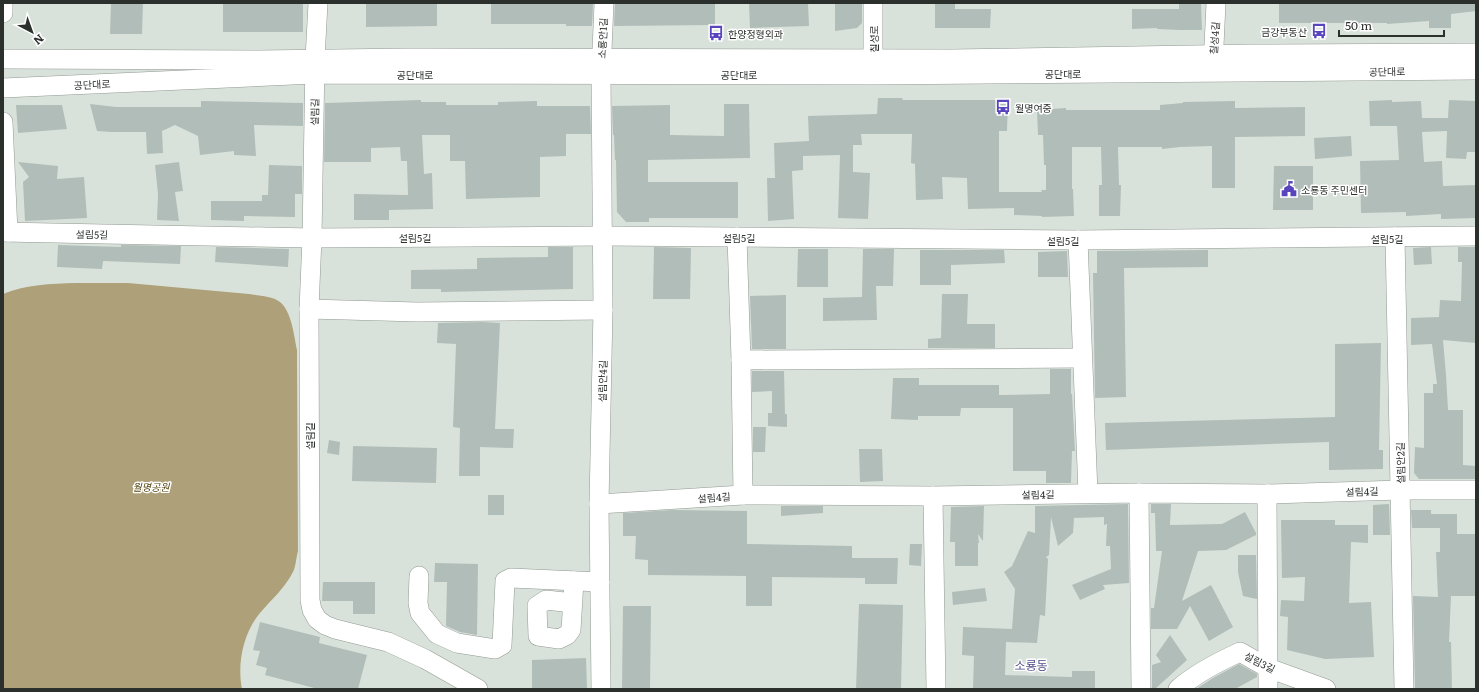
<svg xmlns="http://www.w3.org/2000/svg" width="1479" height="692" viewBox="0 0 1479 692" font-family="Literata,'Noto Sans KR',serif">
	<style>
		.forest { fill: #aea179 }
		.building { fill: #b1bdb9 }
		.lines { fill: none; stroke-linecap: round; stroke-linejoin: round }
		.minor-casing { stroke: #919992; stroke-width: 20 }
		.minor { stroke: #fff; stroke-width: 19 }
		.labels { text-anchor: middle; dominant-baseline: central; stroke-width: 3; stroke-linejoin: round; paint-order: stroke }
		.poi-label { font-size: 10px; fill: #2c302d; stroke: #fff; text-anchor: start }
		.street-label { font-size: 10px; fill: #2c302d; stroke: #fff }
		.park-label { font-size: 10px; font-style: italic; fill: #4f410d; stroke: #fff }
		.quarter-label { font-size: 12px; fill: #504c8a; stroke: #fff }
	</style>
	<rect width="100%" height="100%" fill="#d9e2da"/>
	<path class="forest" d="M76 283H128L249 294C259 296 272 296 280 302 292 312 294 336 297 350L298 551C296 558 296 566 293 572 285 588 271 600 260 613 243 633 237 664 242 689H3V294C27 284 50 284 76 283Z"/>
	<g class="building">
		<polygon points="111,3 143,3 142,34 110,34"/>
		<rect x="223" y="3" width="80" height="29"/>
		<polygon points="366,3 437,3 437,26 366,27"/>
		<polygon points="491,3 593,3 592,26 566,26 566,24 491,24"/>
		<polygon points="615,3 715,3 715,25 614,26"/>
		<polygon points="749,3 808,3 809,26 750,28"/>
		<polygon points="835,3 862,3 862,23 857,28 835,31"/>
		<polygon points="1179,3 1201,3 1202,30 1180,30 1157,29 1157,28 1132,29 1132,9 1179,9"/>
		<polygon points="1279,3 1476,3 1476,11 1451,14 1451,28 1429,28 1429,21 1387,24 1387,23 1279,23"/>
		<polygon points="935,4 955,4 955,9 991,9 990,28 935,28"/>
		<polygon points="878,98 902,98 903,100 1008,100 1007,131 999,131 999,192 1042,192 1041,190 1046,190 1046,165 1044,165 1043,135 1038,135 1037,110 1066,108 1066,110 1160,110 1160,105 1183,103 1183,102 1235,101 1235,108 1305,107 1305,136 1235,137 1235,188 1212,188 1212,146 1180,147 1162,149 1162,147 1118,147 1119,185 1121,185 1120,216 1099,216 1099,185 1102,185 1101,147 1072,147 1072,189 1073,189 1074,216 1042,217 1042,216 1014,215 1014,208 968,209 967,178 942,177 943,199 916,200 915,164 911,163 912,134 861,134 862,145 853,145 853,172 870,173 868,219 838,218 840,155 803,156 803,170 792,171 794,219 768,221 767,178 775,178 774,143 809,141 808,116 877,114"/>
		<polygon points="421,100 421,102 446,102 446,105 498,105 498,102 537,101 537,106 590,106 591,134 566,134 566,156 540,157 540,197 466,199 465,161 450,161 450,135 422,135 424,174 432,173 433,209 389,210 389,220 354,220 354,194 408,195 407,161 401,161 400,147 371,148 371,162 324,162 325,103"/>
		<polygon points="1392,100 1392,102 1421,101 1422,118 1448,118 1449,100 1476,101 1476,152 1467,152 1466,159 1446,158 1447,131 1422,132 1424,162 1442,161 1443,186 1476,185 1476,218 1441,219 1441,214 1406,216 1406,212 1361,213 1360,161 1399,160 1397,126 1370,126 1369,101"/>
		<polygon points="201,101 303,103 303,126 254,125 256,156 234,155 234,151 200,155 198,136 175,125 162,131 163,153 147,154 146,132 111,132 97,131 90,104 116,107 201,107"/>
		<polygon points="724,104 749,104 750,158 648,160 648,182 738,182 738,218 649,218 649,222 626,222 617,212 616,160 615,160 614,135 613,135 612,106 670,105 670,135 724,136"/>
		<polygon points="16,105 62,105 67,129 18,133"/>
		<polygon points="1351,136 1352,156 1315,159 1314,138"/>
		<polygon points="18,162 58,166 57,179 84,177 87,218 25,221 23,182 29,177"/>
		<polygon points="179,162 183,191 175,192 179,221 157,220 158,194 155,165"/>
		<polygon points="269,165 302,166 302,194 295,194 295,217 244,216 244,221 211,220 211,201 262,201 262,195 268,195"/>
		<polygon points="1274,166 1313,166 1313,210 1273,210"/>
		<polygon points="58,245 121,247 121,245 181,246 180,264 103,261 102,269 57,267"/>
		<polygon points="216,247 289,249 288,267 215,262"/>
		<polygon points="548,247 573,247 573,289 441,292 441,289 411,289 411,270 477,269 477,258 548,257"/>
		<polygon points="654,247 691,248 690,299 653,299"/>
		<polygon points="1431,247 1432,264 1414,265 1413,248"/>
		<polygon points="1458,247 1476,247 1476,343 1443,340 1446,375 1448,410 1463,410 1463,465 1476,466 1476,479 1419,479 1414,473 1415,447 1424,448 1424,393 1433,393 1433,384 1437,384 1432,344 1411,345 1411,318 1439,317 1440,300 1461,301 1462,262 1458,262"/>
		<polygon points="798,249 828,249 828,287 797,287"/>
		<polygon points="863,249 894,249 893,286 876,286 877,320 823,321 823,298 862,297"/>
		<polygon points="920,250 1004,250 1005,263 951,265 951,285 920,285"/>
		<polygon points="1208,250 1208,267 1124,268 1126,397 1095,398 1093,273 1097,273 1097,251"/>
		<polygon points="1067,251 1068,277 1038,277 1038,252"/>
		<polygon points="942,294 968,294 967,324 995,324 995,348 928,348 928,339 941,338"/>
		<polygon points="786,295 786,349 752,349 750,296"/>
		<polygon points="482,322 500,323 495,429 514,429 513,448 480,447 480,476 459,476 460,428 453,427 456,344 437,343 438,323"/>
		<polygon points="1381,343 1379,450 1383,450 1383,469 1329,470 1329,442 1106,450 1105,423 1335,417 1335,344"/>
		<polygon points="1050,369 1071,369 1071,394 1072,394 1075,451 1072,451 1071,483 1046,483 1046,471 1013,471 1013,408 961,408 960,416 918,416 918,420 891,419 893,378 919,378 919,385 999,385 999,395 1050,394"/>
		<polygon points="752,371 784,371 785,414 787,414 787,427 768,426 768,413 772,413 772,391 752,392"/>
		<polygon points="753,427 766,427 765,452 753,452"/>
		<polygon points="329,440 340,442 339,455 327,453"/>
		<polygon points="353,446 437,448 436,483 352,481"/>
		<polygon points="859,449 882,449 883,481 860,482"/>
		<rect x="488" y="495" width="16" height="20"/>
		<polygon points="1128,504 1129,583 1103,585 1105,589 1080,600 1072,585 1111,569 1110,546 1106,546 1107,524 1104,525 1104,517 1074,518 1073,533 1058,546 1051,517 1049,555 1046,557 1048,559 1045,616 1040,615 1037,643 1006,642 1005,675 1072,677 1072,671 1095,671 1095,689 973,689 974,656 962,655 963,627 1012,629 1015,589 1004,572 1012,566 1028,531 1035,533 1035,506"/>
		<polygon points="1151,504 1171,504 1170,525 1222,524 1245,512 1256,533 1256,535 1226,550 1198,551 1182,601 1211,585 1233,627 1209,641 1190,606 1177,629 1151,629 1151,608 1154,608 1162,551 1156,551 1155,513 1151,513"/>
		<polygon points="1389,504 1390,535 1373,535 1373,505"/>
		<polygon points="781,506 823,506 823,513 781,516"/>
		<polygon points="984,506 983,541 978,534 979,543 978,543 978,566 955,566 955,542 950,542 951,507"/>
		<polygon points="673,510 747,511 747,544 852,546 852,558 898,558 897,584 865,584 865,578 772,577 772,606 746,606 746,576 648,575 648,560 635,559 636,536 623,536 623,513"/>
		<polygon points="1411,510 1431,510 1431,514 1457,514 1457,534 1476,534 1476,596 1451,596 1449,642 1451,642 1452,689 1415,689 1413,596 1438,597 1436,552 1440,552 1440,528 1412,528"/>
		<polygon points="1281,520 1335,520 1335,525 1368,525 1368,543 1351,542 1349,603 1371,602 1374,657 1325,659 1287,650 1288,617 1280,616 1281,600 1304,601 1305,577 1282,578"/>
		<polygon points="910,544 922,544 921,566 909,565"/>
		<polygon points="1238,555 1256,555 1257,599 1243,596 1238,572"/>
		<polygon points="435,563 478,564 477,635 460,632 446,626 447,582 434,582"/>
		<polygon points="323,582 375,582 375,614 353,614 353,601 322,601"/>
		<polygon points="985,588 987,601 953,605 952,592"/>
		<polygon points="859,604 903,605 901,689 856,689"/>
		<polygon points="623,606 651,606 650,689 622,689"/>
		<polygon points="260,622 320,637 319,643 367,655 358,689 318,689 265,675 267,668 256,665 260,651 253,650"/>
		<polygon points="1170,635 1187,660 1155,689 1152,689 1152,665 1161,662 1156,655"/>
		<polygon points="586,658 587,689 532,689 532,660"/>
		<polygon points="1239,664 1257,674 1257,677 1235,689 1196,689 1213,678"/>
	</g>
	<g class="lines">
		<defs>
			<g id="minor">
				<polyline points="318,3 315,59 312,238 309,309 310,600 312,610 317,619 325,625 335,629 388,642 425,659 478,689"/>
				<polyline points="3,13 3,3"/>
				<polyline points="3,59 259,60 410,58 952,59 1252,54 1476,53"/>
				<polyline points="1213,67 1216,3"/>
				<polyline points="873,72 873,3"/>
				<polyline points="3,88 315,74 873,75 1476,70"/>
				<polyline points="3,122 8,232"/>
				<polyline points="3,232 312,238 603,236 1078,240 1476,236"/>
				<polyline points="737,237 741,360 743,495"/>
				<polyline points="1395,237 1404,689"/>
				<polyline points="1078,240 1088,493"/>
				<polyline points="309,309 417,312 603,310"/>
				<polyline points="741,360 1082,358"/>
				<polyline points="1139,493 1141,689"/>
				<polyline points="1267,494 1268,689"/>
				<polyline points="933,496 936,689"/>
				<polyline points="599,504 743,495 933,496 1139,493 1267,494 1401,490 1476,490"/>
				<polyline points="419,576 418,603 420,613 437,634 457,643 495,649 502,645 505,581 511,578 600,582"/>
				<polyline points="573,603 546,600 537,606 538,636 559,639 567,635 571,630 574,581"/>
				<polyline points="601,689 599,504 603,310 601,74 604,3"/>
				<path d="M1178 689C1196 673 1218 662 1240 652L1268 668 1326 689"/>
			</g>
		</defs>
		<use href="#minor" class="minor-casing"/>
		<use href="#minor" class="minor"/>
	</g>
	<defs>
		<symbol id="bus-bare" viewBox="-9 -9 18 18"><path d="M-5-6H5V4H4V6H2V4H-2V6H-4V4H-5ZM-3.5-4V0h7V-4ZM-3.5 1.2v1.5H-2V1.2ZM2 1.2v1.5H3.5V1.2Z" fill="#5845bd" stroke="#fff" stroke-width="2.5" paint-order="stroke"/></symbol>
		<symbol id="civic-bare" viewBox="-9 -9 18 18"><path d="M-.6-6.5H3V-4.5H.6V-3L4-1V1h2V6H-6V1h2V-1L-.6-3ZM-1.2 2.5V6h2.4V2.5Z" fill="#5845bd" stroke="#fff" stroke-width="2.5" paint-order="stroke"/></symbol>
	</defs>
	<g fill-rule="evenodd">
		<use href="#bus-bare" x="1308" y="20" width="22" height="22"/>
		<use href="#bus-bare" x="705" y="22" width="22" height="22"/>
		<use href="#bus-bare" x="992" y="96" width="22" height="22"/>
		<use href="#civic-bare" x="1278" y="178" width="22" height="22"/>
	</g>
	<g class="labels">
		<g class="poi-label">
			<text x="1307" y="31" text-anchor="end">금강부동산</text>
			<text x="728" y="33">한양정형외과</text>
			<text x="1015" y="107">월명여중</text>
			<text x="1301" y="189">소룡동 주민센터</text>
		</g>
		<g class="street-label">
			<text transform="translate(602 38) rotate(-87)">소룡안1길</text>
			<text transform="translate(1214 38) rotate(-86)">칠성4길</text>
			<text transform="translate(873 39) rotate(-90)">칠성로</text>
			<text transform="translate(1387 71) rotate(-1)">공단대로</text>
			<text x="1063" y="73">공단대로</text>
			<text x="415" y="74">공단대로</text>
			<text x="739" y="74">공단대로</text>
			<text transform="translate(92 84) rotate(-3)">공단대로</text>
			<text transform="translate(314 112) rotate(-89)">설림길</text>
			<text transform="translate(92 234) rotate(1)">설림5길</text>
			<text x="415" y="237">설림5길</text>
			<text x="739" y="237">설림5길</text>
			<text x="1387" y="238">설림5길</text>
			<text x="1063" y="240">설림5길</text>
			<text transform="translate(602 381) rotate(-89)">설림안4길</text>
			<text transform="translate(309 436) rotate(-90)">설림길</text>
			<text transform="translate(1400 463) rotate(-91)">설림안2길</text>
			<text transform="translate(1362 491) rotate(-2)">설림4길</text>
			<text transform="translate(1038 494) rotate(-1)">설림4길</text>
			<text transform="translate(714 497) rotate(-4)">설림4길</text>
			<text transform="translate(1260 662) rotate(27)">설림3길</text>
		</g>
		<g class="park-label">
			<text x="151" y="486">월명공원</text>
		</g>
		<g class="quarter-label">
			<text x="1031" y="665">소룡동</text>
		</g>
	</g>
	<rect width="1479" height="692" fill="none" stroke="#2c302d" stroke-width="8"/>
	<g transform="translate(32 32) rotate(139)" stroke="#ffffff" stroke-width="3" paint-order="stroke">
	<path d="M0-3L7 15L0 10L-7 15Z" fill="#2c302d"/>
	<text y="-6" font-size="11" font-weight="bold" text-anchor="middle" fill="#2c302d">N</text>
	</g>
	<path d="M1339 30v6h105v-6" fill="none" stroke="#2c302d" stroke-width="2"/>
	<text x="1345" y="30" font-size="12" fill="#2c302d" stroke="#ffffff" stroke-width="3" paint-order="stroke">50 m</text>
</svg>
